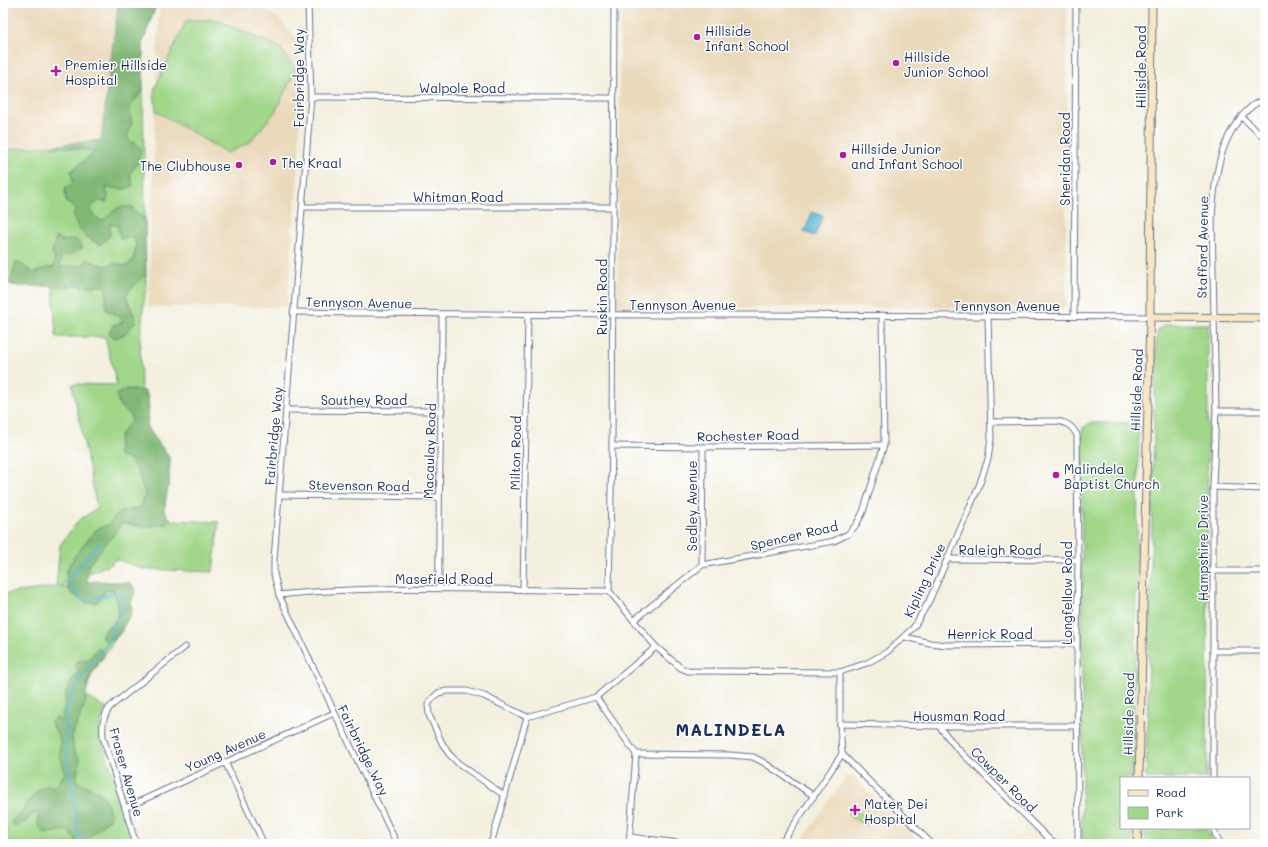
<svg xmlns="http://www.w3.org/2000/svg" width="1268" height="847" viewBox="0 0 1268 847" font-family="Mali,sans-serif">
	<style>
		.built { fill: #ead9ba }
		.green { fill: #a0d789; stroke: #5e8374 }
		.forest { fill: #80b875; stroke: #4e746a }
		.water { fill: #51b2d0; stroke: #367097 }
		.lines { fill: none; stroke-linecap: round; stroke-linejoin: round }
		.stream { stroke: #51b2d0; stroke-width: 2 }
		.street-casing { stroke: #67738b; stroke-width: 7 }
		.secondary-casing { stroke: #67738b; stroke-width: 9 }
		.street { stroke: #fff; stroke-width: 5 }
		.secondary { stroke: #f9e7c3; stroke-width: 7 }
		.poi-dot { fill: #b5179e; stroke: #fff; stroke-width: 1.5 }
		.labels { text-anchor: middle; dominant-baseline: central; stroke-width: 3; stroke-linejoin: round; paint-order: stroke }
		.poi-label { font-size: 13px; fill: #1b2f5e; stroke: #fff; text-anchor: start }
		.street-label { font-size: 13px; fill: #1b2f5e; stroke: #fff }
		.district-label { font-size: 17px; font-weight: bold; letter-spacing: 1px; fill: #1b2f5e; stroke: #fff }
	</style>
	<rect width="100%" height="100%" fill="#fff"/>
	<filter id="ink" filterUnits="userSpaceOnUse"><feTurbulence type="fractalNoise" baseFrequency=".025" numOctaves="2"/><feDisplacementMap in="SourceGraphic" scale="8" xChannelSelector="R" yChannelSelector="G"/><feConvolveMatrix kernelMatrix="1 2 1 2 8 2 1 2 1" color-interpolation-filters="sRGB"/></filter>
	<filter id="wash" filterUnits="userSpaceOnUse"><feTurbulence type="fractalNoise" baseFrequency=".012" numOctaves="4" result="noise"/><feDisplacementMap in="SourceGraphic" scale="16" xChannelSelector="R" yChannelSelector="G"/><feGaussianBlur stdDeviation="0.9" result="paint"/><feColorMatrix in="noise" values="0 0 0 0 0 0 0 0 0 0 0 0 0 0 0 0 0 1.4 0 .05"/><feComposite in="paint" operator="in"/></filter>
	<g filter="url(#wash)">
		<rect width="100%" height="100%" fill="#f3f0df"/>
		<g class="built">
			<polygon points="3,3 117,3 100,140 3,149"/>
			<polygon points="187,3 249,3 277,17 301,43 299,158 287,307 148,307 159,7"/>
			<polygon points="620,3 1067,3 1066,307 617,308"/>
			<polygon points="846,776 853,776 921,844 799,844"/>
		</g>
		<g class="green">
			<polygon points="215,19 279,47 296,69 275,112 249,143 227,153 156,111 154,90 186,21"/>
			<path d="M143 90 146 285 140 338 141 390 145 391C151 401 148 416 147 427L170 459 169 481 164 510 171 520 219 522 213 572 142 569 116 559 111 564 58 587 68 588 72 594 97 602 106 590H113C118 599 121 612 115 621 113 624 108 627 105 630L106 641 115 639 92 674 85 695 107 709C100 718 100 726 101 737L135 844H3V594L56 587 60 545 78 521 97 508 72 384 117 385 105 337H56L53 286H19L3 283V150L101 141Z"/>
			<polygon points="1167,324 1208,324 1207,778 1146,778 1156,346 1158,330"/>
			<polygon points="1090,423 1139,423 1133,778 1121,778 1121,828 1132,828 1132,844 1082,844 1082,436 1083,428"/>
			<polygon points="854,809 871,819 872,821 868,822 866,826 849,816 848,810"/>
			<polygon points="1145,828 1207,828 1207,831 1215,844 1145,844"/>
		</g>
		<g class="forest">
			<path d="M118 3H153L156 6 143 42V90L129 108 132 123 127 138 141 148 139 162 130 173 133 186 125 189 106 188 108 197 106 202 98 201 91 208 93 215 102 221C116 211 114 205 133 207L134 211 145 219 146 276 135 284 126 295 136 321 125 334 115 338 109 333 113 325 123 322 118 315 106 310V286H19L10 284 16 262 21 264 34 273 46 268 54 267 55 259 52 252 56 237 64 241 75 239 83 247 72 254 61 257 60 267 82 265 87 260 105 266 114 263 126 266 133 261 136 247 134 237 120 239 118 226 110 224V236L100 245C84 236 81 234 73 217L76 209 66 202 65 188 73 183 71 171 96 151 50 146 101 140Z"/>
			<path d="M126 389 145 391C151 401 148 416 147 427L170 459 169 480 164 510 171 520 167 524 145 527 121 523 117 531 96 555 88 567 87 582 98 581 130 583 136 589 131 603 132 611 130 616 124 625 121 632 115 639 106 641 101 636C105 629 111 627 115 622 121 613 118 599 113 590H106L97 602 87 603 72 594 68 588 66 571 76 554 97 529 108 525 117 514 128 510 141 507 145 493 138 473 131 460 119 457C117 440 119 432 132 421L130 414 120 406 116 395Z"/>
			<path d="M98 648 105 654C95 666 84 684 86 701L72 737 74 751 80 759 76 781C97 790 106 792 111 817L82 844H76V840L67 830 44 834 38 824V813L32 814 27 821 16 826 10 822 18 816 31 798 39 789 46 786H56L65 773 60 755V740L51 722 55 717 61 721 64 709 66 692 79 669 75 666 77 661H87Z"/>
		</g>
		<polygon class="water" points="812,212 823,216 815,236 804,232"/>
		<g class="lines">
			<polyline class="stream" points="82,844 77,827 66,750 67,710 76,685 107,643 122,611 123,593 82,600 67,580 99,544"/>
		</g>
	</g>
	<g filter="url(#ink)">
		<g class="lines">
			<defs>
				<g id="street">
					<polyline points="308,3 311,97 274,559 274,574 279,595 397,844"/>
					<polyline points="311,97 613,98"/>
					<polyline points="1242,117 1265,139"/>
					<polyline points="303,207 613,207"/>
					<path d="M293 312C524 316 755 314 986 316 1041 317 1095 316 1150 317"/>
					<polyline points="1074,315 1076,3"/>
					<polyline points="286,410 442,411"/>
					<polyline points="1216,411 1265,411"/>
					<path d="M990 422 1054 421C1065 422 1071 424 1077 435L1078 560 1077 644 1078 844"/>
					<polyline points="612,446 703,447 884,445"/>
					<polyline points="1213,487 1265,489"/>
					<polyline points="279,495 438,497"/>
					<polyline points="947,559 1078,560"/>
					<polyline points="702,565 703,447"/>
					<polyline points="1212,571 1265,571"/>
					<path d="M439 588C438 497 442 406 442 315"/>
					<polyline points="523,590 528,315"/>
					<polyline points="609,591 656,647 681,668 688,671 840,672 867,663 887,652 914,627 929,601 979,486 988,459 991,439 988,316"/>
					<polyline points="609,591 612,446 614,3"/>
					<path d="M279 595C388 584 499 590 609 591"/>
					<polyline points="634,620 702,565 834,541 848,534 856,525 863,512 884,445 882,315"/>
					<polyline points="905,637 930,643 947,645 1077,644"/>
					<polyline points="1213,651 1265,651"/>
					<polyline points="596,697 636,754 629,844"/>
					<polyline points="840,724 939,726 1078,726"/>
					<polyline points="939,726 955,746 1052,842 1056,844"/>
					<polyline points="636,754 730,755 753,757 763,762 814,796"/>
					<polyline points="842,754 932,844"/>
					<polyline points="225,762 264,844"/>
					<path d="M1213 778V487L1216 411 1212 220C1214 181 1219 134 1251 107 1255 103 1261 101 1265 99"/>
					<polyline points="505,796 458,763 449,754 442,743 429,715 428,705 431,700 438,693 447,691 467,691 484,696 527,717"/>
					<polyline points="125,808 334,713"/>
					<polyline points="1213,828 1217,838 1221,844"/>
					<polyline points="630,837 687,844"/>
					<path d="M136 844 103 737C102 724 103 717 110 707L185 647"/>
					<polyline points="491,844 527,717 596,697 656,647"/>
					<polyline points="781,844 842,754 840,724 840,672"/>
				</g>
				<g id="secondary">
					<polyline points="1150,317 1265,318"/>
					<polyline points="1139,778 1150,317 1152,3"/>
					<polyline points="1137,844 1138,828"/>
				</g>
			</defs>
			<use href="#street" class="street-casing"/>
			<use href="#secondary" class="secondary-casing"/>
			<use href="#street" class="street"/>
			<use href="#secondary" class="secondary"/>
		</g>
	</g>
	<g class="poi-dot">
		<circle cx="697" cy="37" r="4"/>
		<circle cx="896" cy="63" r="4"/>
		<path d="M54 65h4v4h4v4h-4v4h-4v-4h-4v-4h4z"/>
		<circle cx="843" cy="155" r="4"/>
		<circle cx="273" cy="162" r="4"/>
		<circle cx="239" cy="165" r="4"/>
		<circle cx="1056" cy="475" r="4"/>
		<path d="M853 804h4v4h4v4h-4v4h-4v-4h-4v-4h4z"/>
	</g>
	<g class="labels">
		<g class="poi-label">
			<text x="705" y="30">Hillside<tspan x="705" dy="15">Infant School</tspan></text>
			<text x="904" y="56">Hillside<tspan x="904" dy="15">Junior School</tspan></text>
			<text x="65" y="64">Premier Hillside<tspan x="65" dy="15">Hospital</tspan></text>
			<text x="851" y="148">Hillside Junior<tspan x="851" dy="15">and Infant School</tspan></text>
			<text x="281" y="162">The Kraal</text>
			<text x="231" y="165" text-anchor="end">The Clubhouse</text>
			<text x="1064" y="468">Malindela<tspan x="1064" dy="15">Baptist Church</tspan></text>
			<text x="864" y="803">Mater Dei<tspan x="864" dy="15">Hospital</tspan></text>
		</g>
		<g class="street-label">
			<text transform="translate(1140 67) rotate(-90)">Hillside Road</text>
			<text transform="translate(298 78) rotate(-90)">Fairbridge Way</text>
			<text x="462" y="87">Walpole Road</text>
			<text transform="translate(1064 159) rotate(-90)">Sheridan Road</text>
			<text x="458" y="196">Whitman Road</text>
			<text transform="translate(1202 247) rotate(-89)">Stafford Avenue</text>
			<text transform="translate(601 297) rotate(-90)">Ruskin Road</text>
			<text transform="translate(359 302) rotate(1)">Tennyson Avenue</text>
			<text x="683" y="304">Tennyson Avenue</text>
			<text x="1007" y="305">Tennyson Avenue</text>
			<text transform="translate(1136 390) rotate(-88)">Hillside Road</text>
			<text x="364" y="399">Southey Road</text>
			<text transform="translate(748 435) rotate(-1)">Rochester Road</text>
			<text transform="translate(273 436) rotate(-85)">Fairbridge Way</text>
			<text transform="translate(429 451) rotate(-88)">Macaulay Road</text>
			<text transform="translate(515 453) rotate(-89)">Milton Road</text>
			<text transform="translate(359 485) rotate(1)">Stevenson Road</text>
			<text transform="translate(691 506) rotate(-90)">Sedley Avenue</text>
			<text transform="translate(794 535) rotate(-13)">Spencer Road</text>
			<text transform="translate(1202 548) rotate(-90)">Hampshire Drive</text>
			<text x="1000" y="549">Raleigh Road</text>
			<text x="444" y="578">Masefield Road</text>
			<text transform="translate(924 580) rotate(-65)">Kipling Drive</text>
			<text transform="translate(1066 593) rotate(-90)">Longfellow Road</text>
			<text x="990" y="633">Herrick Road</text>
			<text transform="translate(1128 714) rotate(-89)">Hillside Road</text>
			<text x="959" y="715">Housman Road</text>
			<text transform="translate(225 750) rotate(-24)">Young Avenue</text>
			<text transform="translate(364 750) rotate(64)">Fairbridge Way</text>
			<text transform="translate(127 772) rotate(74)">Fraser Avenue</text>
			<text transform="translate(1004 779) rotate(45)">Cowper Road</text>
		</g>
		<g class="district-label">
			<text x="731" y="729">MALINDELA</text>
		</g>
	</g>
	<rect width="1268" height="847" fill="none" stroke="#fff" stroke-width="16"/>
	<rect x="1120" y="777" width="130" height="52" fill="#ffffff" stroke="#a4acbf"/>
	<rect x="1128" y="790" width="20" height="6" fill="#f9e7c3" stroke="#a4acbf"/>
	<text x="1156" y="797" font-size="12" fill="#1b2f5e">Road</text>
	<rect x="1128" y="807" width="20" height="12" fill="#a0d789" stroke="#a4acbf"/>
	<text x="1156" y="817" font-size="12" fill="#1b2f5e">Park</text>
</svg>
